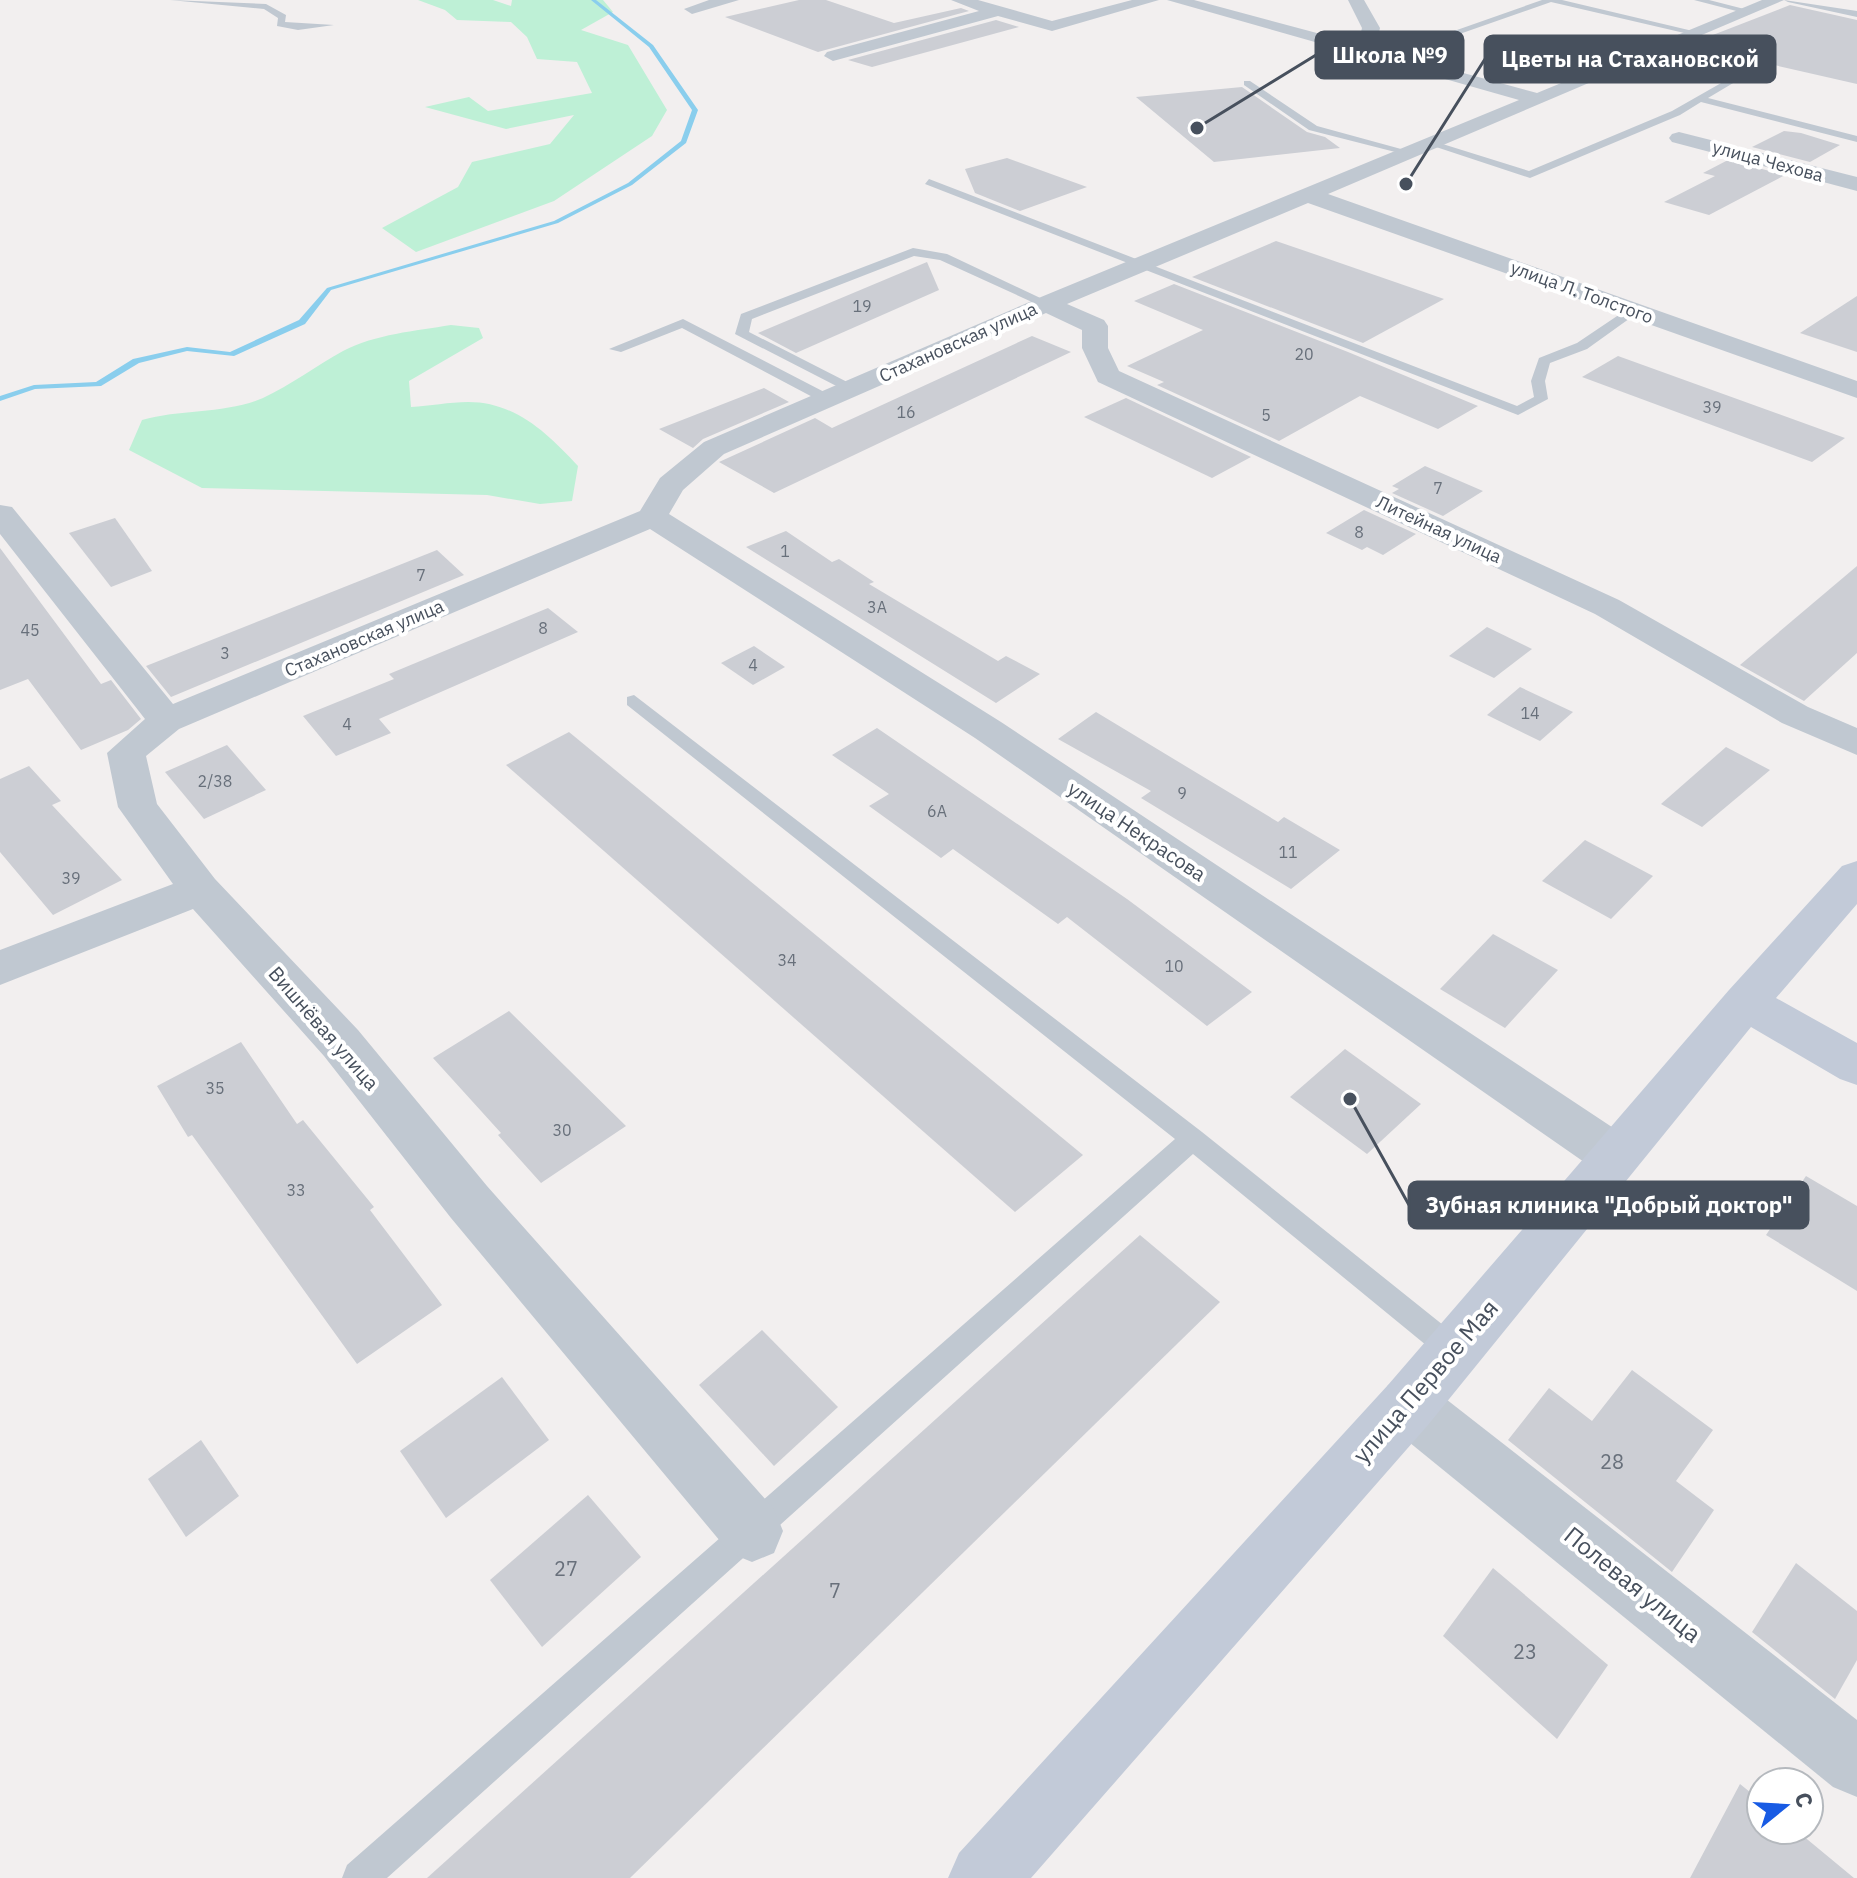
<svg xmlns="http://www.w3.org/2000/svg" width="1857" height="1878" viewBox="0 0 1857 1878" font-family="'IBM Plex Sans',sans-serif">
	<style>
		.green { fill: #bef0d6 }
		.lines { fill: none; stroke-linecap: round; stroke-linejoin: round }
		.stream { fill: #8aceed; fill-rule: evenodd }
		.building { fill: #ccced4 }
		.lane { fill: #c0c8d1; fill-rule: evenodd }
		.street { fill: #c0c8d1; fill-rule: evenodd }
		.secondary { fill: #c2cad8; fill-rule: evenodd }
		.labels { text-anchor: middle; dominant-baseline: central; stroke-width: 8; stroke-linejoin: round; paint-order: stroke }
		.number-label { font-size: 16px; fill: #68707b }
		.far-street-label { font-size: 18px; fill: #47505d; stroke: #fff }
		.street-label { font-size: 20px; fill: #47505d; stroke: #fff }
		.near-number-label { font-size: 20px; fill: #68707b }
		.near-street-label { font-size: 24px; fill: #47505d; stroke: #fff }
		.leader { fill: none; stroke: #47505d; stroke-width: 3 }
		.callout-dot { fill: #47505d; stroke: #fff; stroke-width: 3 }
		.callout { fill: #47505d; stroke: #47505d; stroke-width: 3 }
		.callout-label { font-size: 22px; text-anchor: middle; font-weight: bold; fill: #fff }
	</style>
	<rect width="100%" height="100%" fill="#f2efef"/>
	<g class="green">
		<polygon points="418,0 493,0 511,6 512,0 603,0 613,12 581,30 628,45 667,110 652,136 554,201 416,252 382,228 458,187 472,162 550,144 574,115 506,129 425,107 469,97 488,111 592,93 577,62 537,59 527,37 511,22 457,20 445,10"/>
		<path d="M451 325 479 328 483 338 409 381 411 407C430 406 449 402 468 402 516 402 548 434 578 466L572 501 540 504 487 495 202 488 129 450 142 420C181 409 227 414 263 398 291 385 316 366 343 351 376 334 415 331 451 325Z"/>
	</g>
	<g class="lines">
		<polygon class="stream" points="591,0 596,0 653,45 698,110 686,143 632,185 558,223 331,290 305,324 234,356 187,351 139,363 101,386 35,389 0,401 0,396 34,385 96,382 133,359 187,347 230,352 299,320 327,288 554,221 628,183 681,141 692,110 649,47"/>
	</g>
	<g class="building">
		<polygon points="799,0 826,0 894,23 961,8 969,11 818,52 725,17"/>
		<polygon points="1790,5 1857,20 1857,84 1687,45"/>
		<polygon points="996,20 1019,27 872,67 848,60"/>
		<polygon points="1242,87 1307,132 1325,137 1340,148 1214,162 1136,97"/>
		<polygon points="1784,131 1801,133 1840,145 1810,162 1752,147"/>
		<polygon points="1007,158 1087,187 1020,211 975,193 965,169"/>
		<polygon points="1728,160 1785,175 1709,215 1664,202 1715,176 1703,173"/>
		<polygon points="1276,241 1317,255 1444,299 1363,343 1192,277"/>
		<polygon points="927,262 939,290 796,353 758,333"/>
		<polygon points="1174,284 1348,352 1478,406 1438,429 1360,396 1279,441 1157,385 1164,382 1127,366 1203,330 1134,301"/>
		<polygon points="1857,296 1857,352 1800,333"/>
		<polygon points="1032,336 1071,352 774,493 719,462 815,418 832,428"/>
		<polygon points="1618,356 1845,438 1812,462 1582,377"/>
		<polygon points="764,388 789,402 703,439 693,448 659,429"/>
		<polygon points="1126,398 1251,457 1212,478 1084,417"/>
		<polygon points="1425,466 1483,491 1443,516 1392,493 1399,489 1392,486"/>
		<polygon points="1364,510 1416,534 1383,555 1367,547 1362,550 1326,533"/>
		<polygon points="115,518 152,571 111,587 69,533"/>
		<polygon points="786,531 832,562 839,559 874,582 869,584 998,661 1006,656 1040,674 996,703 746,547"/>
		<polygon points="0,548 101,684 111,680 141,719 128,730 81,750 28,679 0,690"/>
		<polygon points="437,550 464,575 171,697 146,666"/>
		<polygon points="1857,566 1857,653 1804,701 1740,665"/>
		<polygon points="548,608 578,632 379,719 391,733 336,756 303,716 394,679 389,674"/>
		<polygon points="1487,627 1532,649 1494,678 1449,656"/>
		<polygon points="754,646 785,667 753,685 721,663"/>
		<polygon points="1520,687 1573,712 1540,741 1487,715"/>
		<polygon points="1096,712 1278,822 1284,817 1340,850 1291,889 1141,798 1151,791 1058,739"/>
		<polygon points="877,728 1127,899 1252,992 1207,1026 1067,917 1058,924 953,849 941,858 869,806 889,794 832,755"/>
		<polygon points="569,732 1083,1155 1015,1212 506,765"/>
		<polygon points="227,745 266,790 204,819 165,772"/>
		<polygon points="1726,747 1770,770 1702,827 1661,804"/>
		<polygon points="29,766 61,801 52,805 122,880 53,915 0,852 0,779"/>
		<polygon points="1585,840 1653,876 1611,919 1542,881"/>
		<polygon points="1493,934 1558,970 1505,1028 1440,989"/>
		<polygon points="509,1011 626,1126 541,1183 498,1135 501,1133 433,1058"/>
		<polygon points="241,1042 297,1124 303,1120 374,1207 370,1210 442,1305 357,1364 192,1135 188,1137 157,1086"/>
		<polygon points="1345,1049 1421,1104 1367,1154 1290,1097"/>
		<polygon points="1806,1176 1857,1206 1857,1291 1766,1235"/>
		<polygon points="1140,1235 1220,1302 630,1878 427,1878"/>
		<polygon points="762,1330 838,1407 774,1466 699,1385"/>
		<polygon points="1632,1370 1713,1430 1676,1481 1714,1510 1672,1572 1508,1440 1549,1388 1592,1421"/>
		<polygon points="502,1377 549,1440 446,1518 400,1451"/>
		<polygon points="201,1440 239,1496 186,1537 148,1479"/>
		<polygon points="588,1495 641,1557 542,1647 490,1580"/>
		<polygon points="1796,1563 1857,1611 1857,1660 1835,1699 1752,1632"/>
		<polygon points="1493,1568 1608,1665 1557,1739 1443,1636"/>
		<polygon points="1740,1784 1761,1801 1761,1830 1796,1830 1854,1878 1690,1878"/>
	</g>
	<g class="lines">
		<g class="lane">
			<polygon points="170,0 266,4 286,15 285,22 334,25 298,30 277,26 278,18 264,9"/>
			<polygon points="1542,0 1562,0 1697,32 1693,35 1551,2 1388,59 1380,57"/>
			<polygon points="1694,0 1709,0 1752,11 1748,14"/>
			<polygon points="1784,0 1857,11 1857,17 1788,2"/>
			<polygon points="1649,47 1750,73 1708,98 1857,136 1857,142 1701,102 1680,115 1530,178 1424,143 1433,141 1529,171 1672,111 1737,74 1646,52"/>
			<polygon points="1244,81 1250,81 1317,126 1412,152 1407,155 1309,130 1244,85"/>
			<polygon points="929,179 1517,406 1534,397 1531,381 1539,358 1577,343 1629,308 1640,311 1587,349 1550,363 1545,381 1548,399 1518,415 925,184"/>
			<polygon points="913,248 947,254 1053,304 1043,307 940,260 914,256 752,319 749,332 855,386 857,389 850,393 735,334 741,314"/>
			<polygon points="683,319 832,396 834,399 822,402 682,328 621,352 609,349"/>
			<polygon points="634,695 1202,1132 1463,1341 1467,1350 1463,1359 1453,1363 1443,1359 1193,1154 387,1878 342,1878 347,1865 1175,1139 627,705 627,697"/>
		</g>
		<g class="street">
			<polygon points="709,0 739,0 692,14 684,9"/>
			<polygon points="951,0 978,0 1052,21 1132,0 1159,0 1052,31 998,16 833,61 824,56 827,52 979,11"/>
			<polygon points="1167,0 1194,0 1358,44 1362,28 1348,0 1364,0 1380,28 1375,49 1537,93 1762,0 1784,0 1328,194 1857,381 1857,398 1308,203 1067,304 1104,320 1108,326 1108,348 1119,371 1619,600 1808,707 1857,728 1857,755 1782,723 1595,614 1098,382 1082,348 1082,330 1046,313 724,454 683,490 669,514 1001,722 1633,1141 1640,1156 1633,1171 1615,1177 1597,1171 975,738 650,529 179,729 146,756 157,804 215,879 358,1030 487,1186 774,1509 783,1531 774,1553 752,1562 730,1553 451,1218 324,1056 193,909 0,985 0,950 173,884 118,807 107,753 145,719 0,534 0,505 12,507 173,704 640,511 660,478 704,442 1041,297 1519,100"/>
			<polygon points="1679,132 1857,177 1857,191 1672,142 1669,138 1672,134"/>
			<polygon points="1408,1377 1428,1385 1857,1720 1857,1797 1833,1787 1388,1425 1379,1405 1388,1385"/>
		</g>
		<polygon class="secondary" points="1857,861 1857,904 1776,998 1857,1043 1857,1085 1840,1079 1751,1027 1428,1425 1031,1878 948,1878 959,1853 1388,1385 1729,990 1842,866"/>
	</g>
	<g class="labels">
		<g class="number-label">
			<text x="862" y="306">19</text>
			<text x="1304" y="354">20</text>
			<text x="1712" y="407">39</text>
			<text x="906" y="412">16</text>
			<text x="1266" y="415">5</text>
			<text x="1438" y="488">7</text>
			<text x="1359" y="532">8</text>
			<text x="785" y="551">1</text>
			<text x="421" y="575">7</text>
			<text x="877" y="607">3А</text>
			<text x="543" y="628">8</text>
			<text x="30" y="630">45</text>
			<text x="225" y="653">3</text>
			<text x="753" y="665">4</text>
			<text x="1530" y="713">14</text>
			<text x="347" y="724">4</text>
			<text x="215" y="781">2/38</text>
			<text x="1182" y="793">9</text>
			<text x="937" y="811">6А</text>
			<text x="1288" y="852">11</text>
			<text x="71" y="878">39</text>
			<text x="787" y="960">34</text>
			<text x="1174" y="966">10</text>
			<text x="215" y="1088">35</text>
			<text x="562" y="1130">30</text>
			<text x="296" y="1190">33</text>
		</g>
		<g class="far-street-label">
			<text transform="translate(1768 161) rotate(15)">улица Чехова</text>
			<text transform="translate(1582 292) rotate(20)">улица Л. Толстого</text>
			<text transform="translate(958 342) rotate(-24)">Стахановская улица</text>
			<text transform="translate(1439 529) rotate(25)">Литейная улица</text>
			<text transform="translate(364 638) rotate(-23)">Стахановская улица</text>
		</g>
		<g class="street-label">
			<text transform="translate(1137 831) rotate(34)">улица Некрасова</text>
			<text transform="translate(324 1028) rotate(49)">Вишнёвая улица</text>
		</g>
		<g class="near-number-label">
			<text x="1612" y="1461">28</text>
			<text x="566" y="1568">27</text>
			<text x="835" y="1590">7</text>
			<text x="1525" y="1651">23</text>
		</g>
		<g class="near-street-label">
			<text transform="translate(1425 1381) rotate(-49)">улица Первое Мая</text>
			<text transform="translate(1633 1584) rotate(39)">Полевая улица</text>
		</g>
	</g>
	<path class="leader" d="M1197 128L1316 55M1406 184L1485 59M1350 1099L1409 1205"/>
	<g class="callout-dot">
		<circle cx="1197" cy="128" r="8"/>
		<circle cx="1406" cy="184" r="8"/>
		<circle cx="1350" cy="1099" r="8"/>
	</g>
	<g class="callout">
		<rect x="1316" y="32" width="147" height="46" rx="8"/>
		<rect x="1485" y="36" width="290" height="46" rx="8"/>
		<rect x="1409" y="1182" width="399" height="46" rx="8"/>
	</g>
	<g class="callout-label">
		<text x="1390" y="63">Школа №9</text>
		<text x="1630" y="67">Цветы на Стахановской</text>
		<text x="1609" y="1213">Зубная клиника "Добрый доктор"</text>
	</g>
	<g transform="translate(1785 1806) rotate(72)"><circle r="38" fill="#ffffff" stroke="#b5b9be" stroke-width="2"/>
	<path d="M0-6L14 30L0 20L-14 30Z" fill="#185be4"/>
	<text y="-12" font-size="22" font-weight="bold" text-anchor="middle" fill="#47505d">С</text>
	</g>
</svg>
